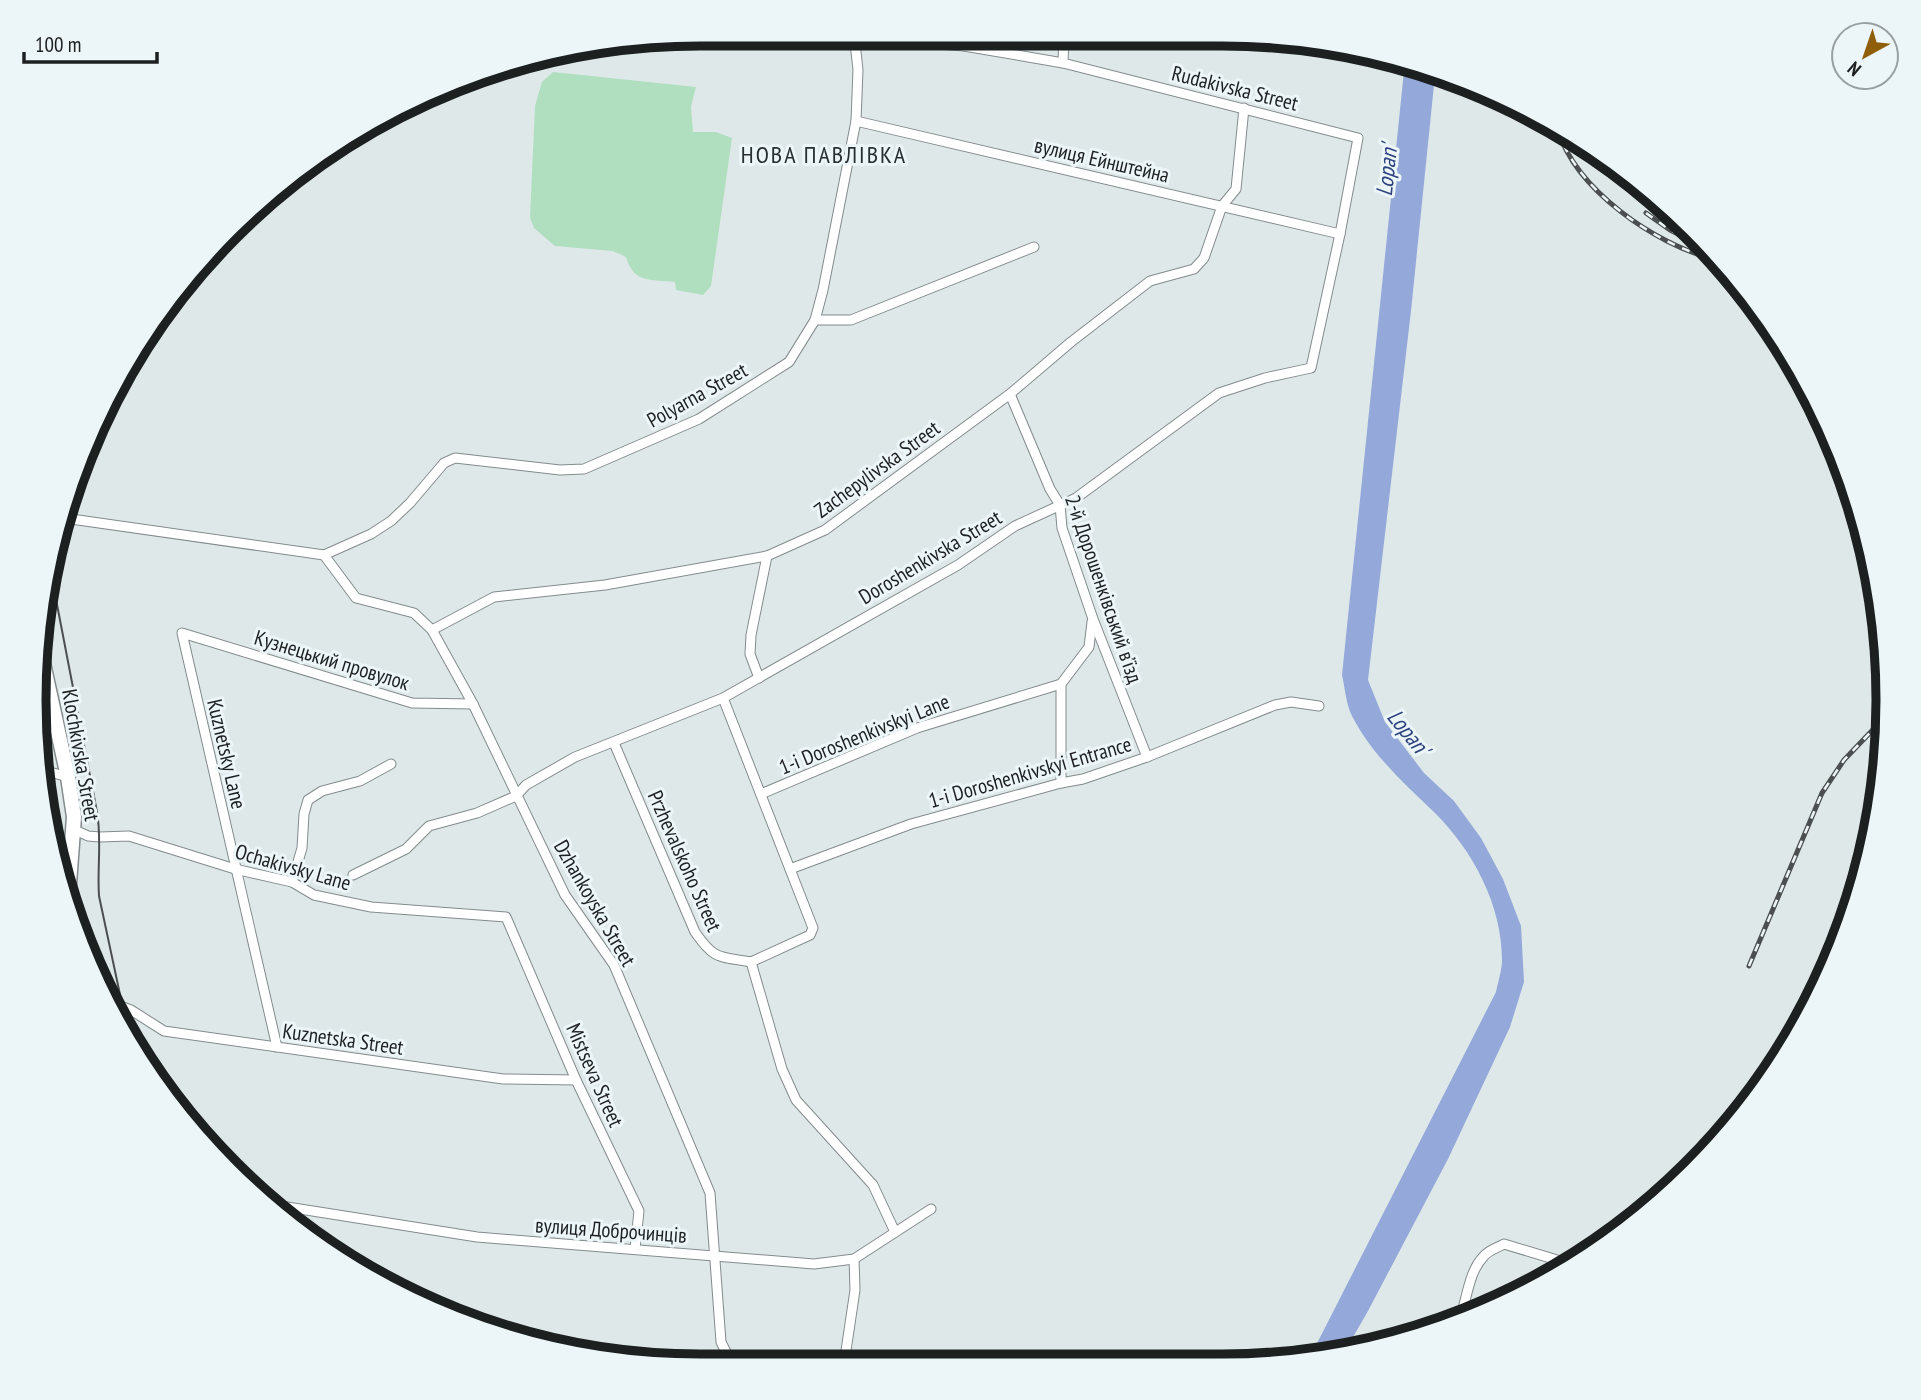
<svg xmlns="http://www.w3.org/2000/svg" width="1921" height="1400" viewBox="0 0 1921 1400" font-family="'PT Sans Narrow',sans-serif">
	<style>
		.green { fill: #afdfbf }
		.water { fill: #94a9da }
		.lines { fill: none; stroke-linecap: round; stroke-linejoin: round }
		.minor-casing { stroke: #838b8d; stroke-width: 11 }
		.tertiary-casing { stroke: #838b8d; stroke-width: 13 }
		.primary-casing { stroke: #838b8d; stroke-width: 17 }
		.minor { stroke: #fff; stroke-width: 9 }
		.tertiary { stroke: #fff; stroke-width: 10 }
		.primary { stroke: #fff; stroke-width: 14 }
		.tram { stroke: #4b4f50; stroke-width: 2 }
		.rail-casing { stroke: #4b4f50; stroke-width: 5 }
		.rail { stroke: #ecf5f7; stroke-width: 2.5; stroke-dasharray: 8; stroke-linecap: butt }
		.labels { text-anchor: middle; dominant-baseline: central; stroke-width: 6; stroke-linejoin: round; paint-order: stroke }
		.street-label { font-size: 21px; fill: #1d2021; stroke: #ecf5f7 }
		.water-label { font-size: 23px; font-style: italic; fill: #2d437f; stroke: #ecf5f7 }
		.quarter-label { font-size: 24px; letter-spacing: 2px; fill: #282f30; stroke: #ecf5f7 }
		.rim { fill: none; stroke: #1d2021; stroke-width: 9 }
	</style>
	<rect width="100%" height="100%" fill="#dfe8e9"/>
	<g class="green">
		<path d="M553 72 696 87 691 107 693 132H716L732 138 711 286 703 295 676 290 675 282C651 279 634 284 626 257L613 251 555 246 534 228 530 218 535 106 542 82Z"/>
		<polygon points="81,908 86,915 104,989 84,955 74,916 74,912"/>
	</g>
	<path class="water" d="M1405 61 1435 75 1411 311 1368 680 1385 722 1424 773 1454 801 1481 838 1503 879 1521 926 1524 982 1510 1027 1448 1159 1368 1311 1345 1351 1308 1361 1496 992C1498 982 1502 970 1502 960 1502 905 1473 851 1435 813 1404 783 1372 755 1352 716 1346 704 1345 688 1342 675Z"/>
	<g class="lines">
		<defs>
			<g id="minor">
				<polyline points="964,46 965,33"/>
				<polyline points="1063,63 1064,33"/>
				<polyline points="856,121 1340,234"/>
				<polyline points="815,320 851,320 1034,247"/>
				<polyline points="1010,394 1050,489 1060,505 1062,528 1093,619 1147,757"/>
				<polyline points="64,518 324,555 371,534 391,521 410,503 444,463 455,458 560,470 584,469 699,419 789,362 815,320 823,290 856,121 858,70 854,33"/>
				<polyline points="324,555 356,598 414,613 432,630 473,704 565,895 614,965 710,1193 721,1342 728,1356 751,1365"/>
				<polyline points="432,630 494,597 605,585 767,556 825,530 1010,394 1071,342 1150,281 1194,269 1204,258 1222,206 1236,189 1244,108"/>
				<polyline points="759,678 750,654 751,635 767,556"/>
				<polyline points="723,698 813,928 810,935 751,962"/>
				<path d="M614 743 695 932C715 961 719 956 751 962"/>
				<polyline points="39,769 68,777"/>
				<polyline points="1061,783 1061,684 1089,647 1092,622"/>
				<polyline points="761,794 917,728 1061,684"/>
				<polyline points="75,830 88,836 100,837 129,836 235,869 292,882 314,895 371,907 506,917 576,1080 639,1211 635,1249"/>
				<polyline points="790,869 911,824 1061,783 1083,779 1147,757 1275,705 1291,702 1319,706"/>
				<polyline points="353,875 406,849 429,826 477,813 516,796 526,785 575,757 723,698 958,565 1015,526 1076,498 1219,393 1265,378 1311,368 1340,234 1358,138 1063,63 964,46 854,37"/>
				<polyline points="292,882 302,848 304,814 308,800 322,791 360,781 391,764"/>
				<polyline points="751,962 782,1069 796,1100 873,1185 895,1232"/>
				<polyline points="112,1003 131,1010 164,1031 503,1079 576,1080"/>
				<polyline points="277,1047 182,633 412,703 473,704"/>
				<polyline points="262,1203 477,1237 814,1264 854,1259 931,1209"/>
				<path d="M1459 1321C1467 1301 1468 1272 1484 1256 1489 1250 1497 1248 1504 1244L1567 1263"/>
				<polyline points="844,1364 855,1290 854,1259"/>
			</g>
			<path id="tertiary" d="M1819 405C1819 413 1821 422 1828 428"/>
			<polyline id="primary" points="43,663 68,777 74,817 68,897"/>
		</defs>
		<use href="#minor" class="minor-casing"/>
		<use href="#tertiary" class="tertiary-casing"/>
		<use href="#primary" class="primary-casing"/>
		<use href="#minor" class="minor"/>
		<use href="#tertiary" class="tertiary"/>
		<use href="#primary" class="primary"/>
		<path class="tram" d="M49 563 97 812C102 840 97 868 99 896L128 1032"/>
		<defs>
			<g id="rail">
				<path d="M1558 130C1576 190 1655 244 1713 259"/>
				<polyline points="1646,213 1670,230 1694,242"/>
				<polyline points="1749,966 1822,793 1844,760 1884,718"/>
			</g>
		</defs>
		<use href="#rail" class="rail-casing"/>
		<use href="#rail" class="rail"/>
	</g>
	<g class="labels">
		<g class="street-label">
			<text transform="translate(1235 88) rotate(14)">Rudakivska Street</text>
			<text transform="translate(1102 160) rotate(13)">вулиця Ейнштейна</text>
			<text transform="translate(697 395) rotate(-29)">Polyarna Street</text>
			<text transform="translate(877 469) rotate(-36)">Zachepylivska Street</text>
			<text transform="translate(930 557) rotate(-31)">Doroshenkivska Street</text>
			<text transform="translate(1104 589) rotate(71)">2-й Дорошенківський в’їзд</text>
			<text transform="translate(332 660) rotate(17)">Кузнецький провулок</text>
			<text transform="translate(864 734) rotate(-22)">1-i Doroshenkivskyi Lane</text>
			<text transform="translate(227 754) rotate(77)">Kuznetsky Lane</text>
			<text transform="translate(81 755) rotate(80)">Klochkivska Street</text>
			<text transform="translate(1030 772) rotate(-16)">1-i Doroshenkivskyi Entrance</text>
			<text transform="translate(685 861) rotate(66)">Przhevalskoho Street</text>
			<text transform="translate(293 867) rotate(16)">Ochakivsky Lane</text>
			<text transform="translate(595 903) rotate(60)">Dzhankoyska Street</text>
			<text transform="translate(343 1039) rotate(8)">Kuznetska Street</text>
			<text transform="translate(595 1075) rotate(66)">Mistseva Street</text>
			<text transform="translate(611 1230) rotate(4)">вулиця Доброчинців</text>
		</g>
		<g class="water-label">
			<text transform="translate(1386 170) rotate(-84)">Lopan'</text>
			<text transform="translate(1409 732) rotate(51)">Lopan'</text>
		</g>
		<g class="quarter-label">
			<text x="824" y="154">НОВА ПАВЛІВКА</text>
		</g>
	</g>
	<path d="M0 0H1921V1400H0ZM700 46H1222A654 654 0 0 1 1876 700V700A654 654 0 0 1 1222 1354H700A654 654 0 0 1 46 700V700A654 654 0 0 1 700 46Z" fill="#ecf5f7" fill-rule="evenodd"/>
	<path class="rim" d="M700 46H1222A654 654 0 0 1 1876 700V700A654 654 0 0 1 1222 1354H700A654 654 0 0 1 46 700V700A654 654 0 0 1 700 46Z"/>
	<g transform="translate(1865 56) rotate(220)"><circle r="33" fill="#ecf5f7" stroke="#99a0a1" stroke-width="2"/>
	<path d="M0-5L12 26L0 18L-12 26Z" fill="#8f5e0b"/>
	<text y="-10" font-size="19" font-weight="bold" text-anchor="middle" fill="#1d2021">N</text>
	</g>
	<path d="M24 52v10h133v-10" fill="none" stroke="#1d2021" stroke-width="3.5"/>
	<text x="35" y="52" font-size="21" fill="#1d2021" stroke="#ecf5f7" stroke-width="5" paint-order="stroke">100 m</text>
</svg>
